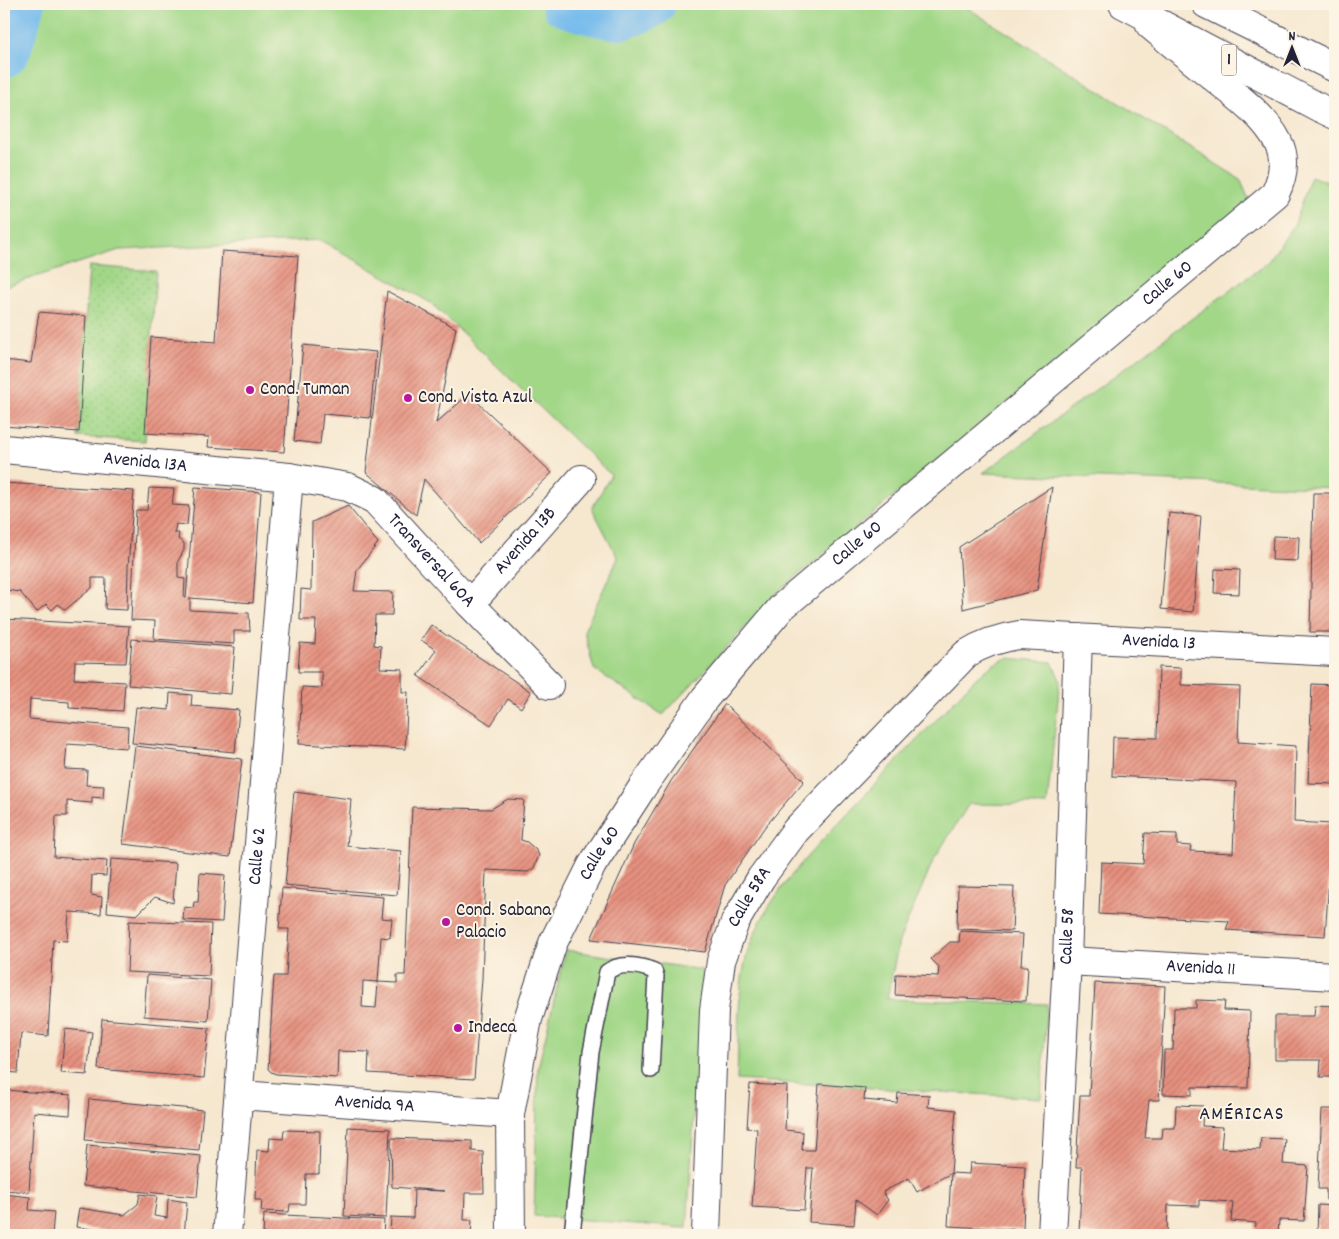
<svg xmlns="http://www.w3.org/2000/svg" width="1339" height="1239" viewBox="0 0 1339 1239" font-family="Dekko,sans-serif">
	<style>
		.grass { fill: #a2d788; stroke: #627c62 }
		.park { fill: url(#park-dots); stroke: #627c62 }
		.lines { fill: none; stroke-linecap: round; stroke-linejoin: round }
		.river { stroke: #76bbec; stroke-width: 45 }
		.building { fill: url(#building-hatch) }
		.lane-casing { stroke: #424051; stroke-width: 18 }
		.street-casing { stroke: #424051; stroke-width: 30 }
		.secondary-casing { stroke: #424051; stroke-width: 30 }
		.highway-casing { stroke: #424051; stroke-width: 30 }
		.lane { stroke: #fff; stroke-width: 15 }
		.street { stroke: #fff; stroke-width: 28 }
		.secondary { stroke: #fff; stroke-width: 28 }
		.highway { stroke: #fff; stroke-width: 28 }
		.poi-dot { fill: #b5179e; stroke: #fcf5e5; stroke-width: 2 }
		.labels { text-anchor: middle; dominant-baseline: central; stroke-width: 4; stroke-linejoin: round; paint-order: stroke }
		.shield { fill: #fcf5e5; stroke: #63616e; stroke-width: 1 }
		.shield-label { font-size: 18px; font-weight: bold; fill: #22223b }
		.street-label { font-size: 19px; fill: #22223b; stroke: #fcf5e5 }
		.poi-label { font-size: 19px; fill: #22223b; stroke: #fcf5e5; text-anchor: start }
		.neighbourhood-label { font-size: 20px; letter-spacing: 1px; fill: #22223b; stroke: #fcf5e5 }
	</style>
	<defs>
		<pattern id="park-dots" width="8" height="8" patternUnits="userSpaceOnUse" patternTransform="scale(1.25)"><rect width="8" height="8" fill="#a2d788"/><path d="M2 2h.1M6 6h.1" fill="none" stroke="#8bb876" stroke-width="1.8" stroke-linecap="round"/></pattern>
		<pattern id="building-hatch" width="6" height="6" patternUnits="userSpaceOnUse" patternTransform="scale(1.25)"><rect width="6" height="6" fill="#e7917f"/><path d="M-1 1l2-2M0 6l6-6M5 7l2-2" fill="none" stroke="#bb7669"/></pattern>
	</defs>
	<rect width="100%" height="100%" fill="#fcf5e5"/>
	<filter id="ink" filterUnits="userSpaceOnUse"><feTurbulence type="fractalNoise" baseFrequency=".02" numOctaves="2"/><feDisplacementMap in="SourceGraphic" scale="10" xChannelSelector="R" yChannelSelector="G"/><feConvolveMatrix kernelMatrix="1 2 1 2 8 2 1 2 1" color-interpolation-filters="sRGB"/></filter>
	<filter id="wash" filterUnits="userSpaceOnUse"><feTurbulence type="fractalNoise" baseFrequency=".0096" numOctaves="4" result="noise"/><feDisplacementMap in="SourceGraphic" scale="20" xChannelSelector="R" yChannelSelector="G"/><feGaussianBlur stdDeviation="1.12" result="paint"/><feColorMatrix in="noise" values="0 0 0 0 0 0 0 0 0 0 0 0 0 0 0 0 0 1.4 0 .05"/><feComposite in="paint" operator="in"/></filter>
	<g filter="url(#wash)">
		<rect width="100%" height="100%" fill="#f6e7cf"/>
		<g class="grass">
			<polygon points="4,4 961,4 1240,179 1250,202 780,590 663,715 594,669 584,631 618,558 592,508 611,475 431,303 320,240 119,250 4,287"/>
			<polygon points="1311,176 1335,185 1335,488 983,473 1267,263 1295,224"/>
			<path d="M1007 658 1052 662 1060 680 1047 805 969 804 934 859 899 941 887 999 1047 1004 1041 1098 737 1080C739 1038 736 983 750 945 770 890 820 843 859 801 898 760 937 719 976 678L994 664Z"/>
			<polygon points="566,950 703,970 687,1228 534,1216 538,1068"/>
		</g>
		<polygon class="park" points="89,266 156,271 145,441 78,437"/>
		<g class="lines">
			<g class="river">
				<path d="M564 4C580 9 600 16 617 17 626 17 646 9 653 4"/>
				<polyline points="4,55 8,51 23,4"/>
			</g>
		</g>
		<g id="blocks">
			<g class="building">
				<polygon points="222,251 298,256 284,452 208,447 209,437 145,433 151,337 216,342"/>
				<polygon points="387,291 456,328 436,423 469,394 552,473 479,543 424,479 416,515 366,472"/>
				<polygon points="39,312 86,316 79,432 4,426 4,360 31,363"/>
				<polygon points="303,345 376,352 370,418 323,414 320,444 294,441"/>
				<polygon points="4,483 134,491 128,567 127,610 105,609 106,578 92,578 92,588 65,610 58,604 52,610 46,604 37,612 20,592 6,590 6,599 4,601"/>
				<polygon points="195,487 261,492 253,603 190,598 190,610 249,613 250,631 234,631 234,644 154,639 155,621 131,620 136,510 147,510 149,488 174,489 172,505 189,506 187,525 176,524 174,533 179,533 178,539 184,543 184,550 178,561 178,578 185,579 184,598 186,598"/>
				<polygon points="1052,487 1037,590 963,609 959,547"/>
				<polygon points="1313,493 1335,493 1335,632 1310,632"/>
				<polygon points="348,506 378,543 357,570 354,591 393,592 392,615 375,615 374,645 381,646 380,668 402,669 402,692 408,692 405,749 299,744 302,687 322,688 322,672 298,672 300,643 315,644 316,620 300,620 301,589 311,590 312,522"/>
				<polygon points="1169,513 1201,516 1193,612 1161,609"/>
				<polygon points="1273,536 1299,537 1298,561 1272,560"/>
				<polygon points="1215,569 1240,570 1239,594 1214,593"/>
				<polygon points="4,619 129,626 126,663 75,662 74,679 125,682 123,711 69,708 69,702 30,699 29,719 128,727 127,748 67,744 65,769 87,770 86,785 104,786 103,798 92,797 92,803 67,801 67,816 56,816 54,857 107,861 106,876 92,875 91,895 102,897 101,914 69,912 67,941 53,940 48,1036 21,1033 18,1073 4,1072"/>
				<polygon points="431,625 531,692 521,708 508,699 491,725 418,676 436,650 421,640"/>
				<polygon points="132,639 235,647 231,694 128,685"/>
				<polygon points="1159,667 1181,668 1181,685 1240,687 1238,742 1296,746 1294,822 1333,824 1325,936 1226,930 1229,921 1099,914 1101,862 1143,864 1145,833 1177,834 1177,845 1191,846 1190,851 1233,853 1236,782 1112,776 1113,737 1157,738"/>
				<polygon points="1312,684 1335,685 1335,784 1308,783"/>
				<polygon points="170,693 192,695 191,706 239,710 235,752 132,743 136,707 169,710"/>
				<polygon points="725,704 804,781 764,828 725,885 705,952 591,939 634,844 671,781"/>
				<polygon points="135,746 242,759 230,857 123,844"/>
				<polygon points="294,792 351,799 347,846 401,851 397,895 285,885"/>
				<polygon points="508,799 524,800 521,840 527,842 536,850 539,855 534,868 528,872 486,870 482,979 474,1079 368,1073 369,1052 338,1051 337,1078 276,1074 271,1072 268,1069 274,976 286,976 289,929 279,929 282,888 383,897 381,918 392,919 390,938 381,937 378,982 363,981 362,1007 376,1008 378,982 397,983 397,975 405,975 412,807 491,809"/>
				<polygon points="111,859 176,863 173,903 155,897 137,915 107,912"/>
				<polygon points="200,873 225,875 222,922 183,920 184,907 193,908 194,902 198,902"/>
				<polygon points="958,886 1014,887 1012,931 957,929"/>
				<polygon points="129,921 211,924 209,976 127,972"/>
				<polygon points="960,931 1023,934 1021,966 1028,966 1026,1001 895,995 896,974 938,976 939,967 931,959 950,942 959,942"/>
				<polygon points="147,975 211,980 208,1021 144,1016"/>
				<polygon points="1095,983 1165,986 1159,1100 1149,1100 1145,1138 1162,1138 1163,1128 1175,1128 1176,1105 1203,1106 1202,1126 1223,1127 1221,1148 1260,1150 1261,1138 1285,1139 1283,1164 1308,1166 1304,1221 1279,1220 1278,1235 1255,1235 1256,1223 1231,1221 1233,1202 1199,1200 1199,1206 1168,1205 1167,1234 1140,1232 1140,1235 1123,1235 1079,1233 1082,1167 1076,1167 1080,1096 1089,1096"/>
				<polygon points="1196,1000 1225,1001 1224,1010 1250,1011 1248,1088 1192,1087 1192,1095 1163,1094 1164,1050 1173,1050 1174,1008 1196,1008"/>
				<polygon points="1315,1005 1335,1006 1335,1077 1320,1077 1321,1060 1275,1060 1275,1016 1314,1016"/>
				<polygon points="102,1019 209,1028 204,1078 98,1069"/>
				<polygon points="65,1029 92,1032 87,1075 61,1073"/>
				<polygon points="750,1084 787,1086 785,1130 803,1132 802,1150 814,1150 819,1084 865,1088 864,1100 897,1103 898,1093 929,1095 928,1107 956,1110 951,1173 969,1174 970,1163 1025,1166 1023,1230 948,1226 951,1173 917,1192 909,1178 883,1192 888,1200 877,1215 856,1200 854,1225 809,1222 813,1168 807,1168 804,1210 752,1207 757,1129 747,1128"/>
				<polygon points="4,1090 71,1095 70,1115 34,1112 29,1192 4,1190"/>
				<polygon points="89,1099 203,1110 199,1150 85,1140"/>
				<polygon points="1322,1109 1335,1109 1335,1201 1326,1200 1326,1189 1318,1189"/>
				<polygon points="348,1127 390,1129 386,1218 344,1216"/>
				<polygon points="284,1130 320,1131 319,1174 306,1174 305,1204 290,1204 289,1212 261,1211 262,1200 255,1200 257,1150 269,1151 270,1138 283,1139"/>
				<polygon points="391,1138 472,1141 472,1151 483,1152 484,1193 465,1193 464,1220 472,1220 471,1235 390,1235 391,1217 413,1218 414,1190 445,1191 392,1187"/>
				<polygon points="87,1145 201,1156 197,1197 83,1186"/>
				<polygon points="4,1194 30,1197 29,1210 54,1212 52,1235 4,1235"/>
				<polygon points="140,1194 157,1196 154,1216 167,1218 168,1199 187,1202 184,1235 139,1235 76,1227 79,1208 124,1215 138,1204"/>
				<polygon points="1318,1205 1335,1206 1335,1235 1317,1234"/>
				<polygon points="264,1214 384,1220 383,1235 263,1235"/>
			</g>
		</g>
	</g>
	<g filter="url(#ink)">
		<use href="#blocks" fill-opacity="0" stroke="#424051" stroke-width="1"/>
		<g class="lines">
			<defs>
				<path id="lane" d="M572 1235 591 1052 607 972C620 962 639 965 654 971L656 976 651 1070"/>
				<g id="street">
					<path id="s1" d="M4 449 289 477 348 487 375 500 470 604 549 685"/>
					<path id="s2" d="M470 604 581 479"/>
					<path id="s3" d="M1067 961 1335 976"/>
					<path id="s4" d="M239 1095 510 1114"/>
					<path id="s5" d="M227 1235 289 477"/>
					<path id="s6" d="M706 1235 714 1010 721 961 735 922 761 878 796 830 966 654C983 643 999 638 1019 635L1335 652"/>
					<path id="s7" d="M1052 1235 1067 961 1078 638"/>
				</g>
				<g id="secondary">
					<path id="s8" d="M511 1235 510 1114 528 1019 553 943 592 865 642 788 705 698 782 607 1275 194C1283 177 1287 159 1278 142 1264 114 1230 91 1207 72 1187 56 1169 41 1150 25"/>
				</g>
				<g id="highway">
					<polyline points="1123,4 1320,108 1335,115"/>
					<polyline points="1206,4 1335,68"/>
				</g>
			</defs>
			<use href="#lane" class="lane-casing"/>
			<use href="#street" class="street-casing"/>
			<use href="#secondary" class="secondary-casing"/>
			<use href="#highway" class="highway-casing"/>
			<use href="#lane" class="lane"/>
			<use href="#street" class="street"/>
			<use href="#secondary" class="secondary"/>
			<use href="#highway" class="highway"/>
		</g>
	</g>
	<g class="poi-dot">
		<circle cx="250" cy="390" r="5"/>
		<circle cx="408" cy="398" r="5"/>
		<circle cx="446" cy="922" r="5"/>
		<circle cx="458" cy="1028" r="5"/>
	</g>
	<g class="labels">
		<rect class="shield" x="1221.5" y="44.5" width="15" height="31" rx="4"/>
		<g class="shield-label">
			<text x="1229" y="60">1</text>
		</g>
		<g class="street-label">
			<text stroke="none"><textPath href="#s8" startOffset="1209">Calle 60</textPath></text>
			<text stroke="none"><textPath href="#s1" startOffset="142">Avenida 13A</textPath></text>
			<text stroke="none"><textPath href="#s2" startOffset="84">Avenida 13B</textPath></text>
			<text stroke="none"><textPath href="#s8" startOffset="804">Calle 60</textPath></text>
			<text stroke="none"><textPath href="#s1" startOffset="459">Transversal 60A</textPath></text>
			<text stroke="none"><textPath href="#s6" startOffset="868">Avenida 13</textPath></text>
			<text stroke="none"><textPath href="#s8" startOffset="399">Calle 60</textPath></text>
			<text stroke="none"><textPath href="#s5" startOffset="380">Calle 62</textPath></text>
			<text stroke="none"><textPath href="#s6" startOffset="345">Calle 58A</textPath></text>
			<text stroke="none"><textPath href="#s7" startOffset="299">Calle 58</textPath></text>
			<text stroke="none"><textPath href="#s3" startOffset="134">Avenida 11</textPath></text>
			<text stroke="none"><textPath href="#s4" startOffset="136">Avenida 9A</textPath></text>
		</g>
		<g class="poi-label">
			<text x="260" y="390">Cond. Tuman</text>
			<text x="418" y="398">Cond. Vista Azul</text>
			<text x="456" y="911">Cond. Sabana<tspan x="456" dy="22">Palacio</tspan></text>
			<text x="468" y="1028">Indeca</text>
		</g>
		<g class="neighbourhood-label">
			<text x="1242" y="1115">AMÉRICAS</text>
		</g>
	</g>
	<rect width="1339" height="1239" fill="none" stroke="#fcf5e5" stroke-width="20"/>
	<g transform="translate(1292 48)" stroke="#fcf5e5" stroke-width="4" paint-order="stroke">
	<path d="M0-4L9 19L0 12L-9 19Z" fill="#22223b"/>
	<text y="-8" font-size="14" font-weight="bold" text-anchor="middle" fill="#22223b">N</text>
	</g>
</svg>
